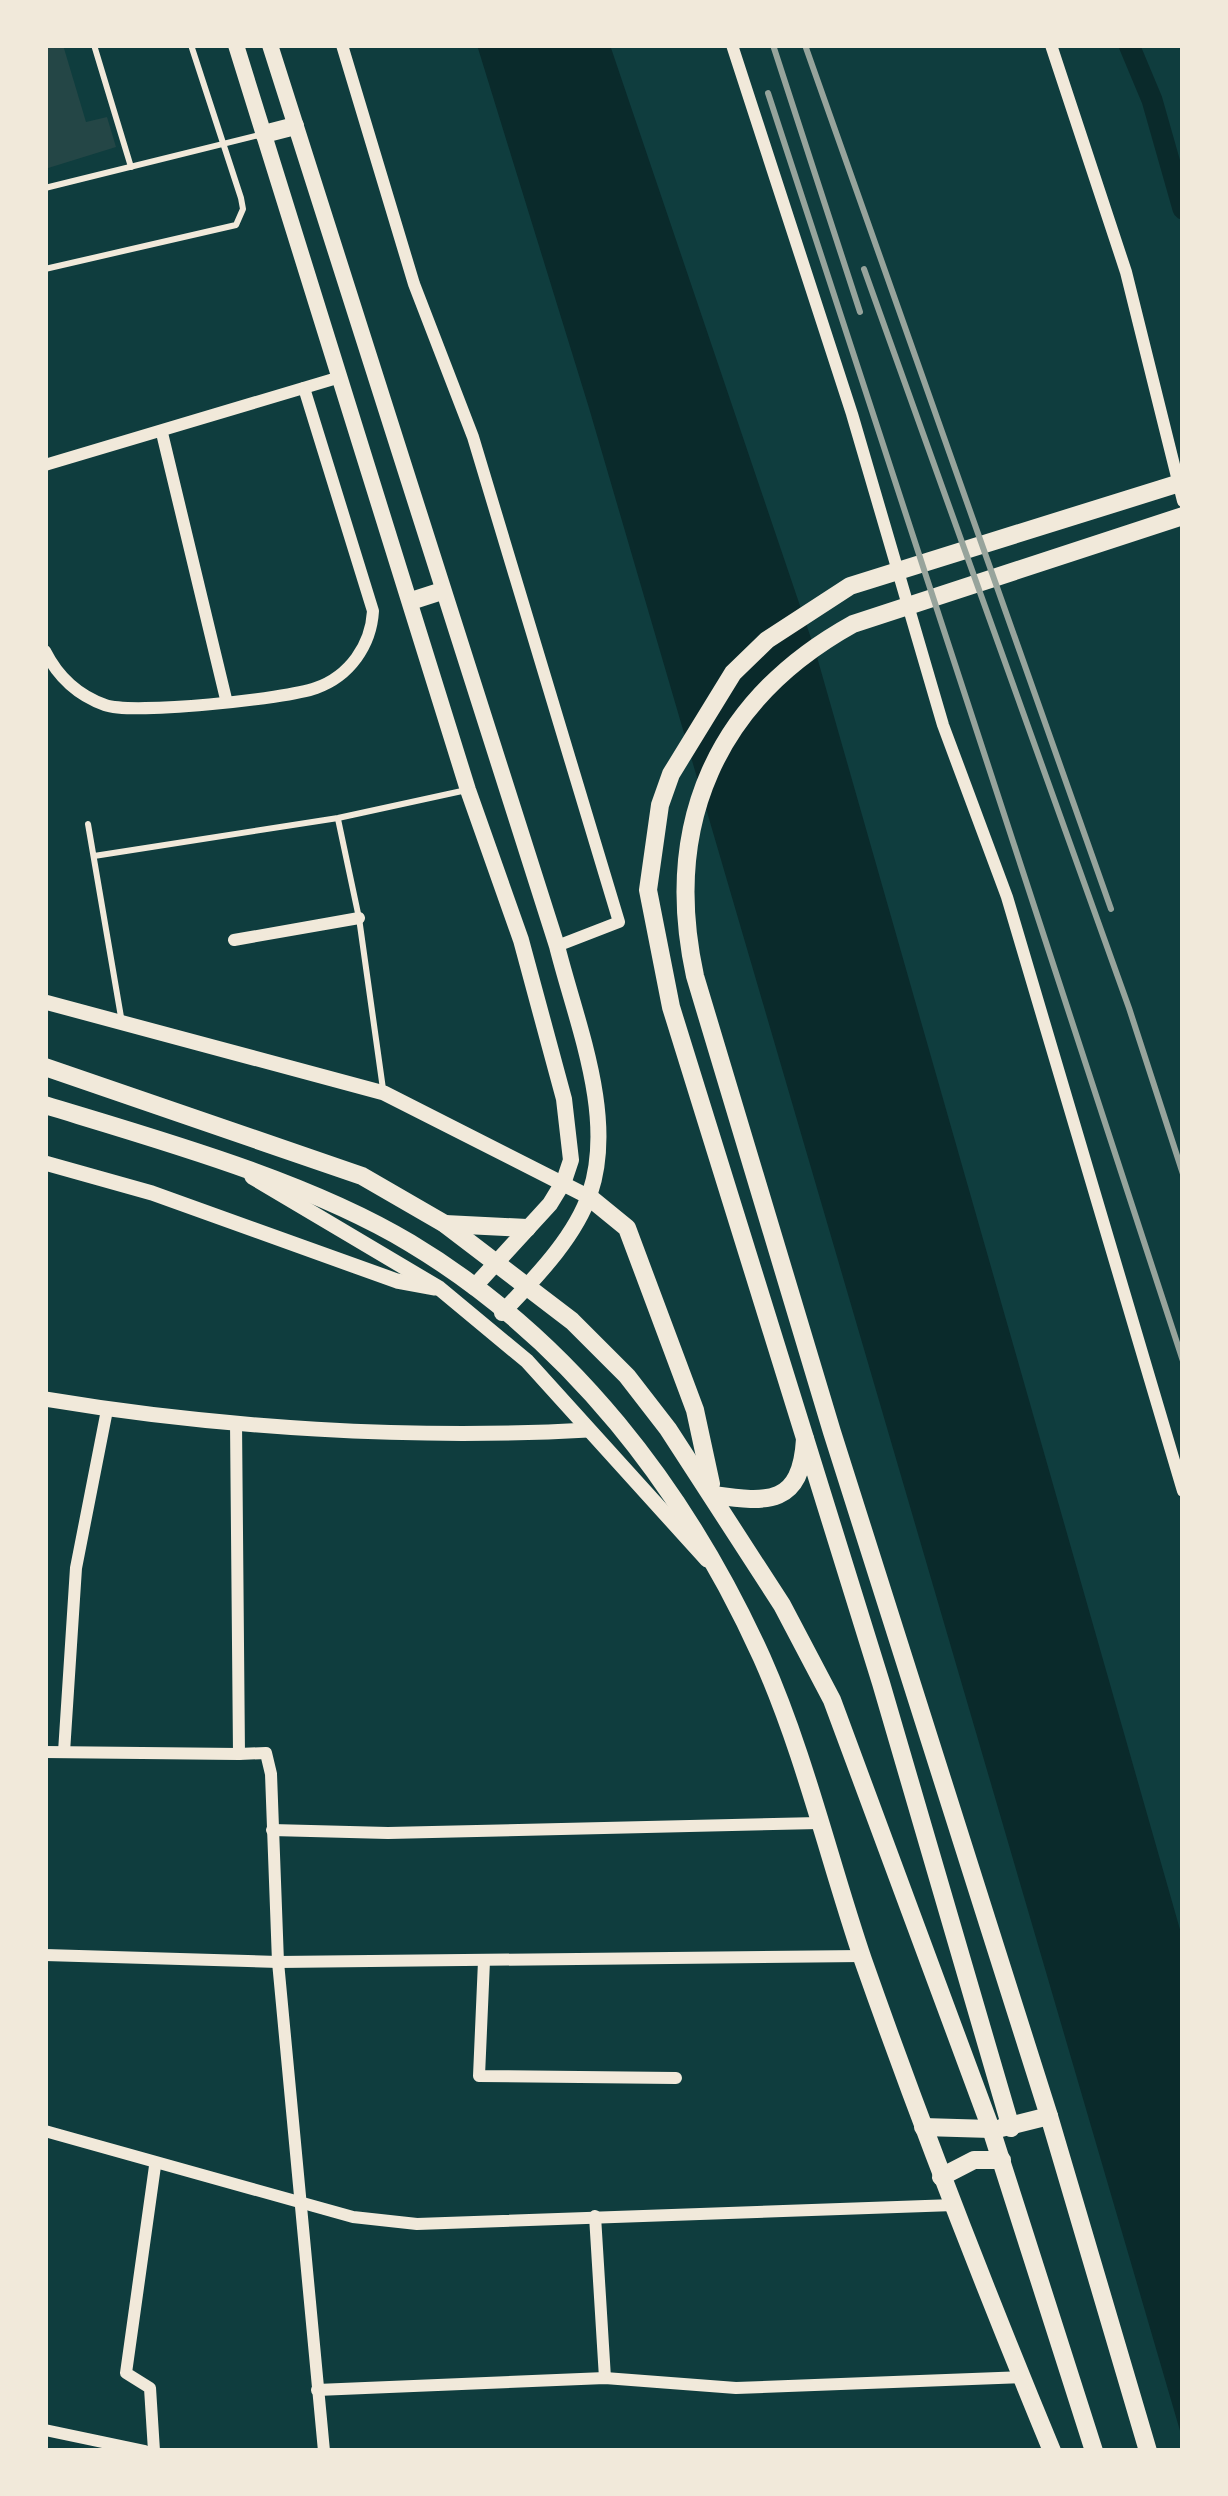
<svg xmlns="http://www.w3.org/2000/svg" width="1228" height="2496" viewBox="0 0 1228 2496" font-family="Manrope,sans-serif">
	<style>
		.green { fill: #244646 }
		.water { fill: #0a2a2b }
		.lines { fill: none; stroke-linecap: round; stroke-linejoin: round }
		.canal { stroke: #0a2a2b; stroke-width: 21 }
		.service { stroke: #f1e9da; stroke-width: 6 }
		.minor { stroke: #f1e9da; stroke-width: 12 }
		.tertiary { stroke: #f1e9da; stroke-width: 15 }
		.secondary { stroke: #f1e9da; stroke-width: 16 }
		.primary { stroke: #f1e9da; stroke-width: 18 }
		.trunk { stroke: #f1e9da; stroke-width: 18 }
		.rail { stroke: #97a49c; stroke-width: 6 }
	</style>
	<rect width="100%" height="100%" fill="#0f3d3e"/>
	<polygon class="green" points="45,45 63,45 86,122 107,117 116,147 45,169"/>
	<polygon class="water" points="477,45 610,45 815,650 1183,1940 1183,2441 589,408"/>
	<g class="lines">
		<polyline class="canal" points="1129,45 1152,100 1183,209"/>
		<g class="service">
			<polyline points="94,45 131,167"/>
			<polyline points="45,188 263,134"/>
			<polyline points="45,269 236,225 243,209 241,198 191,45"/>
			<polyline points="338,819 359,918 383,1089"/>
			<polyline points="88,824 121,1017"/>
			<polyline points="94,856 338,818 462,791"/>
		</g>
		<g class="minor">
			<polyline points="342,45 414,284 473,437 619,922 557,946"/>
			<polyline points="732,45 852,414 943,725 1007,897 1183,1491"/>
			<polyline points="1051,45 1126,272 1183,501"/>
			<polyline points="162,433 226,699"/>
			<polyline points="45,465 337,378"/>
			<path d="M45 651C58 677 77 695 105 705 132 715 286 699 316 688 350 676 371 645 373 611L304 388"/>
			<polyline points="234,940 359,918"/>
			<polyline points="236,1422 239,1754 266,1753 271,1774 278,1962 324,2451"/>
			<polyline points="45,1752 239,1754"/>
			<polyline points="64,1752 76,1568 107,1410"/>
			<polyline points="272,1830 388,1833 819,1823"/>
			<polyline points="45,1955 278,1962 862,1956"/>
			<polyline points="484,1961 479,2076 676,2078"/>
			<polyline points="45,2131 353,2217 417,2224 954,2205"/>
			<polyline points="595,2216 605,2378"/>
			<polyline points="317,2390 605,2378 736,2388 1022,2377"/>
			<polyline points="45,2430 145,2451"/>
			<polyline points="154,2451 150,2388 126,2373 155,2166"/>
		</g>
		<g class="tertiary">
			<polyline points="45,1002 384,1093 589,1197"/>
			<polyline points="45,1163 152,1193 397,1281 435,1288"/>
			<polyline points="252,1177 439,1288 527,1361 707,1560"/>
			<path d="M45 1399C219 1428 413 1440 588 1430"/>
		</g>
		<g class="secondary">
			<polyline points="236,45 468,790 521,940 564,1099 571,1160 564,1181 550,1204 474,1287"/>
			<path d="M270 45 557 946C576 1022 616 1116 590 1193 575 1238 534 1279 502 1313"/>
		</g>
		<g class="primary">
			<polyline points="264,134 295,126"/>
			<polyline points="411,601 442,591"/>
			<polyline points="45,1067 362,1176 445,1224 572,1321 627,1376 668,1429 782,1605 832,1700 991,2129 1094,2451"/>
			<path d="M45 1105C160 1140 307 1181 410 1243 570 1339 686 1490 762 1658 805 1755 829 1860 863 1960 921 2125 985 2289 1052 2451"/>
			<polyline points="589,1197 627,1228 695,1410 711,1484"/>
			<polyline points="1049,2116 1148,2451"/>
			<path d="M1001 2128 1049 2116 832 1432 695 976C662 824 716 700 853 624L1183 516"/>
			<polyline points="1011,2128 881,1683 671,1007 648,890 660,805 671,774 733,673 767,640 850,586 1183,482"/>
		</g>
		<g class="trunk">
			<polyline points="445,1224 527,1228"/>
			<path d="M713 1495C769 1503 801 1505 805 1439"/>
			<polyline points="923,2127 991,2129"/>
			<polyline points="941,2177 974,2160 1002,2160"/>
		</g>
		<g class="rail">
			<polyline points="773,45 860,312"/>
			<polyline points="805,45 1111,909"/>
			<polyline points="768,93 1183,1361"/>
			<polyline points="864,269 1129,1008 1183,1174"/>
		</g>
	</g>
	<rect width="1228" height="2496" fill="none" stroke="#f1e9da" stroke-width="96"/>
</svg>
